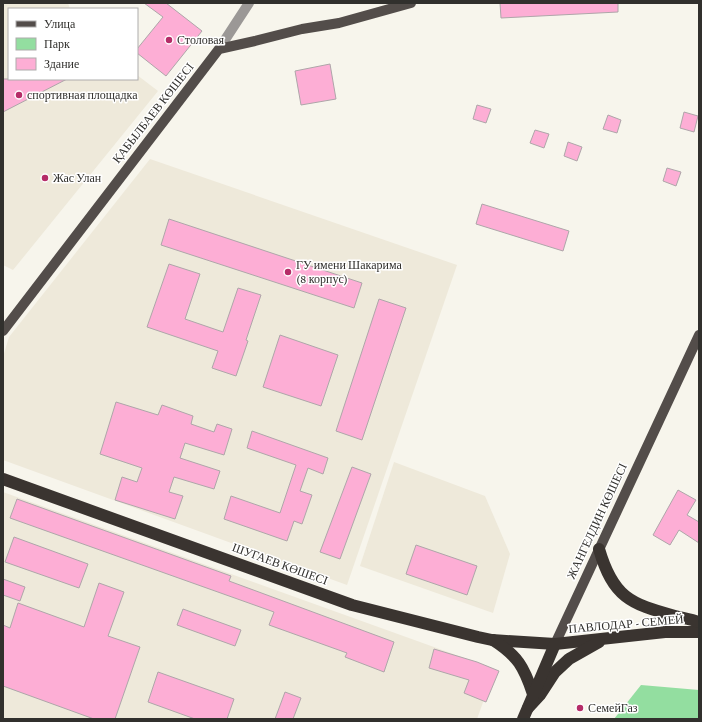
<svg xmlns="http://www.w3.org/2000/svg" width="702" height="722" viewBox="0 0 702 722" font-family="'Crimson Pro',serif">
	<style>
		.built { fill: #eee9da }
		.green { fill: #93dea0 }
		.building { fill: #fdaed5; stroke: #aea6a9 }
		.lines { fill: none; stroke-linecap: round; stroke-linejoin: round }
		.minor { stroke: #9b9896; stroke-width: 10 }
		.major { stroke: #534d4a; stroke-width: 10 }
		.highway { stroke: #3a3430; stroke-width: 12 }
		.poi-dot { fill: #b52c68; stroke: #fff; stroke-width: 1.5 }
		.labels { text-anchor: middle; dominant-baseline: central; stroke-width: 3; stroke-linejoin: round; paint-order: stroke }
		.poi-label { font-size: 12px; fill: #31302d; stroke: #fff; text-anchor: start }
		.street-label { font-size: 12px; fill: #31302d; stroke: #fff }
	</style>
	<rect width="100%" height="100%" fill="#f7f5ec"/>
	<g class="built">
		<polygon points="3,3 68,3 70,9 9,9 9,79 137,79 137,75 158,91 13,270 3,265"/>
		<polygon points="150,159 457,265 347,585 3,460 3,357 9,337"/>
		<polygon points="394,462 485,496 510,554 493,613 360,566"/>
		<polygon points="3,492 495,669 477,719 3,719"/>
	</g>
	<polygon class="green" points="641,685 699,690 699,719 614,719"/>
	<g class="building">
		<polygon points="144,3 166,3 202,31 166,76 137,53 137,49 163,17"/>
		<polygon points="500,3 618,3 618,12 501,18"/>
		<polygon points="330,64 336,99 301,105 295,71"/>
		<polygon points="3,79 67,79 3,112"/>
		<polygon points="477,105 491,109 486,123 473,119"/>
		<polygon points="684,112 698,116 694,132 680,128"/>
		<polygon points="608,115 621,120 617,133 603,129"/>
		<polygon points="535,130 549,134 544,148 530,143"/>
		<polygon points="568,142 582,147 577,161 564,156"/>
		<polygon points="667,168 681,172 676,186 663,181"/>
		<polygon points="482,204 569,231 563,251 476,224"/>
		<polygon points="169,219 362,283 354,308 161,245"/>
		<polygon points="169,264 200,274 185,319 223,332 238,288 261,295 246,340 248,341 236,376 212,368 218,351 147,327"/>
		<polygon points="379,299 406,308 362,440 336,431"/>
		<polygon points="280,335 338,355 321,406 263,387"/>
		<polygon points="116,402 158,415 162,405 193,416 191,424 214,432 217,424 232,429 224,455 185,443 180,458 220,471 214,489 174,477 169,492 183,496 175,519 115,500 122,477 137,482 142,468 100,454"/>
		<polygon points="252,431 328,458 323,474 308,468 300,491 312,495 302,524 294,521 287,541 224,519 231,496 280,513 296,465 247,448"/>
		<polygon points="352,467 371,474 340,559 320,552"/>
		<polygon points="678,490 696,500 687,515 699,522 699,543 679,530 670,545 653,535"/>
		<polygon points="17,499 231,576 229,581 394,642 384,672 345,657 347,653 269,625 274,612 10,518"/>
		<polygon points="14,537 88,564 79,588 5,562"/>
		<polygon points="416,545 477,566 467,595 406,574"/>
		<polygon points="3,579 25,587 20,601 3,595"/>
		<polygon points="99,583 124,592 108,636 140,647 115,719 94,719 3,686 3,625 10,628 18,603 84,627"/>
		<polygon points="183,609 241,630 235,646 177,625"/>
		<polygon points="434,649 477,662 499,671 486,702 464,693 469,680 429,668"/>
		<polygon points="158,672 234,699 227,719 195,719 148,702"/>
		<polygon points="285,692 301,698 293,719 275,719"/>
	</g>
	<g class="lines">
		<polyline class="minor" points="219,49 249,3"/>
		<g class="major">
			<polyline points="3,331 219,49 255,41 302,29 339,23 411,3"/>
			<polyline points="555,644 699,335"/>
		</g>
		<g class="highway">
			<polyline points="3,479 352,605 478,637 492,640 555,644 665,632 699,632"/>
			<path d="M599 549C613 597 630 604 675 616 683 618 691 619 699 622"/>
			<path d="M493 640C518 656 524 667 533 694"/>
			<polyline points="528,708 540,695 555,672 569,659 599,642"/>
			<polyline points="523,719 555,644"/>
		</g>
	</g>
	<g class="poi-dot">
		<circle cx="169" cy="40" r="4"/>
		<circle cx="19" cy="95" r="4"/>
		<circle cx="45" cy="178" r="4"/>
		<circle cx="288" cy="272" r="4"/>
		<circle cx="580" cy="708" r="4"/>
	</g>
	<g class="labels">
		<g class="poi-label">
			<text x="177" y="40">Столовая</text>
			<text x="27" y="95">спортивная площадка</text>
			<text x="53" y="178">Жас Улан</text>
			<text x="296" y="265">ГУ имени Шакарима<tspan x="296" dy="14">(8 корпус)</tspan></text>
			<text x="588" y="708">СемейГаз</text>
		</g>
		<g class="street-label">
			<text transform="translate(153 113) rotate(-52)">ҚАБЫЛБАЕВ КӨШЕСІ</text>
			<text transform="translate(597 521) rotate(-65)">ЖАНГЕЛДИН КӨШЕСІ</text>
			<text transform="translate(280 564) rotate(20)">ШУГАЕВ КӨШЕСІ</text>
			<text transform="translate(626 624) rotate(-5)">ПАВЛОДАР - СЕМЕЙ</text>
		</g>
	</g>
	<rect width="702" height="722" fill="none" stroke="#31302d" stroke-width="8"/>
	<rect x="8" y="8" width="130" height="72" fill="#ffffff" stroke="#adacab"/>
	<rect x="16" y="21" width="20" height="6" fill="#534d4a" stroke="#adacab"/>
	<text x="44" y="28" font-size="12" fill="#31302d">Улица</text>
	<rect x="16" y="38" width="20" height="12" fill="#93dea0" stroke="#adacab"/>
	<text x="44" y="48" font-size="12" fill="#31302d">Парк</text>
	<rect x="16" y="58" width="20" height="12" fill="#fdaed5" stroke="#adacab"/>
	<text x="44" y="68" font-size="12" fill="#31302d">Здание</text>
</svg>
